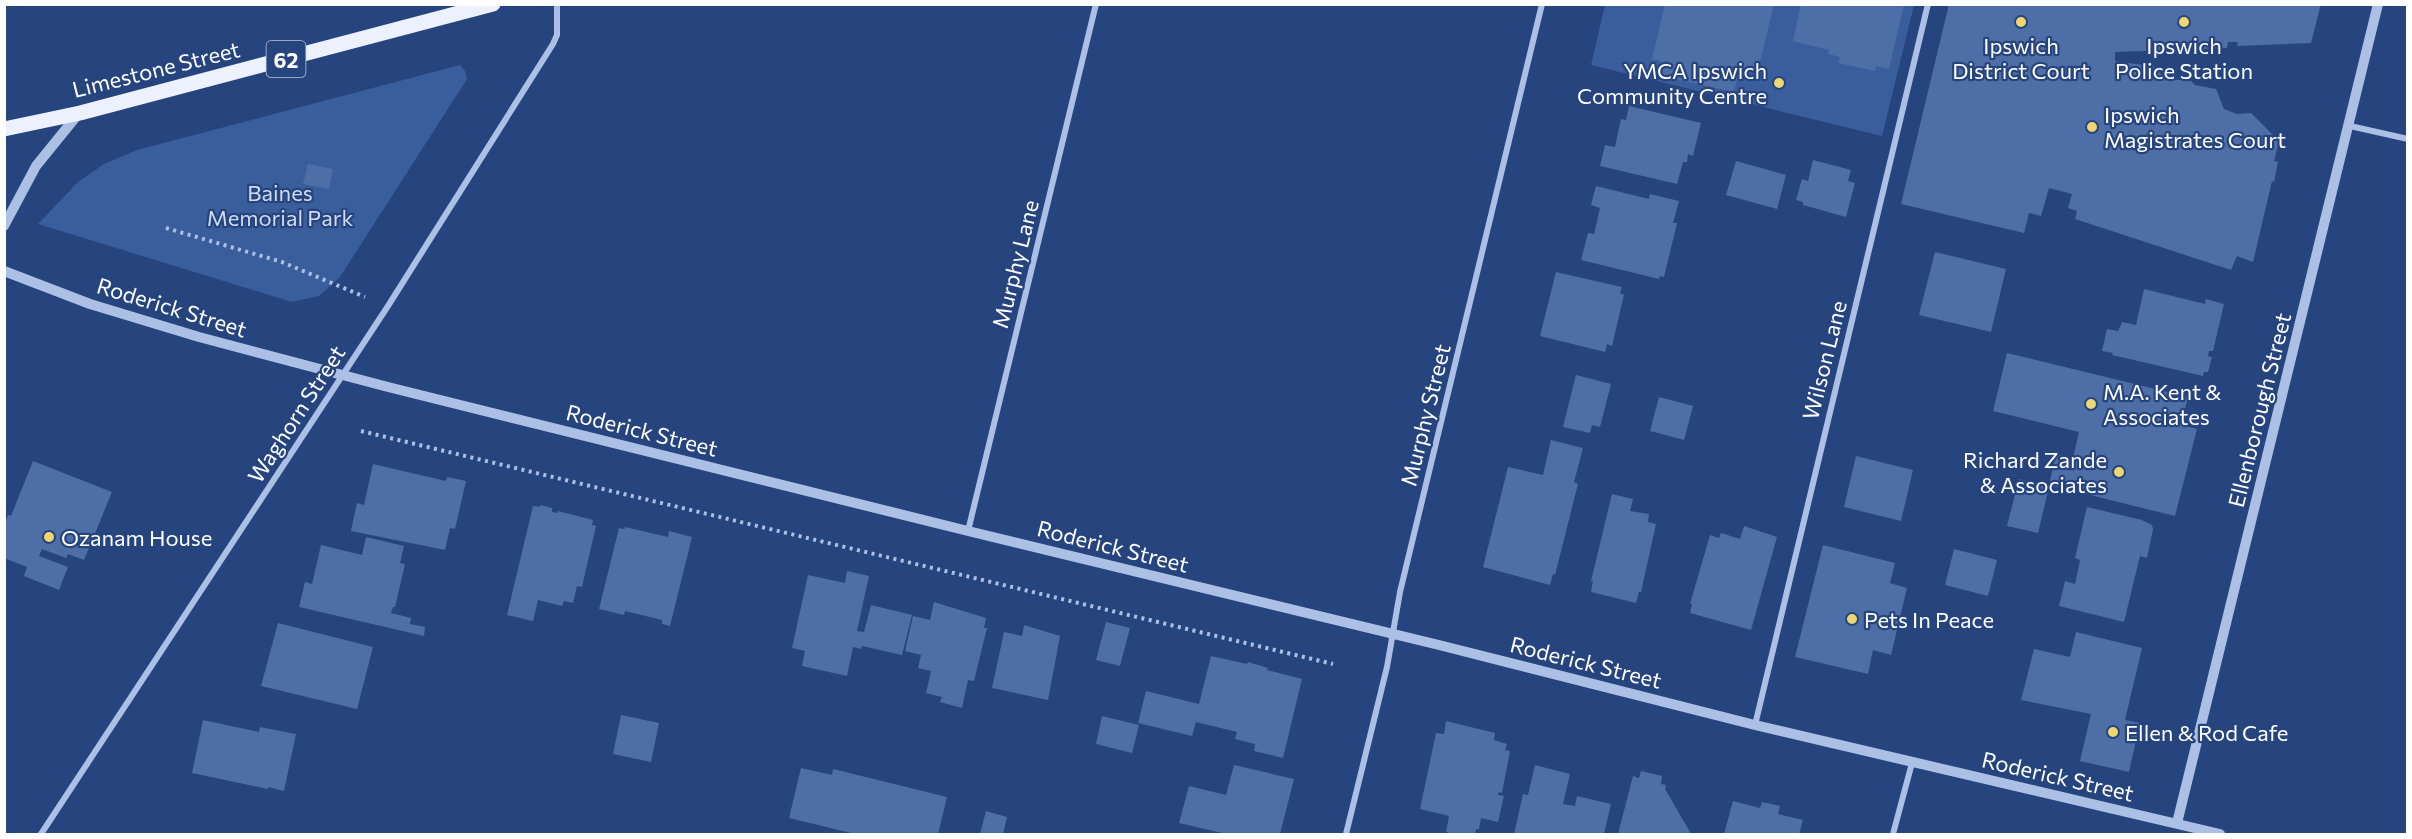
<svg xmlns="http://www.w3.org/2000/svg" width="2412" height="839" viewBox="0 0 2412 839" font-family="Commissioner,sans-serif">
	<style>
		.green { fill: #3a5d9c }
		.building { fill: #4e6ea7 }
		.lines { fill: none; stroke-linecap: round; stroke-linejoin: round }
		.path { stroke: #acc0e5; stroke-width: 4; stroke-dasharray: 3 4.5; stroke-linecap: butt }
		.minor { stroke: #acc0e5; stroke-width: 6 }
		.tertiary { stroke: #acc0e5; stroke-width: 10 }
		.primary { stroke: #ecf1fd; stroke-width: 15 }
		.poi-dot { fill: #eed671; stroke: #26447e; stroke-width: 2 }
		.labels { text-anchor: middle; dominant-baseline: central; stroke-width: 4.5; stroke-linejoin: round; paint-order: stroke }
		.shield { fill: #26447e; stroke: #bec7d8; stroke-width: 1.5 }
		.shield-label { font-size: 21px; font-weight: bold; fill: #fff }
		.poi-label { font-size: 22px; fill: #fff; stroke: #26447e; text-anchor: start }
		.street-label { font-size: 22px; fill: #fff; stroke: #26447e }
		.park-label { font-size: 22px; fill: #cfdcf4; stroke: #26447e }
	</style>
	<rect width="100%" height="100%" fill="#26447e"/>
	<g class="green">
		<polygon points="1605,5 1914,5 1882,136 1591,65"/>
		<polygon points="460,65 465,71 467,79 340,277 319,296 292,302 38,224 78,182 104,164 137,150"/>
	</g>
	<g class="building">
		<polygon points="1665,4 1774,4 1758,71 1740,67 1734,92 1658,75 1661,61 1652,59"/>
		<polygon points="1801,4 1904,4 1889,69 1876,66 1875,71 1838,63 1840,57 1828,54 1829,50 1793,41"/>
		<polygon points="1949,4 2321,4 2311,43 2237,46 2238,42 2228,42 2227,48 2115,52 2115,61 2156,67 2157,71 2168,79 2191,81 2195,85 2216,89 2224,109 2237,114 2251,113 2279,141 2274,161 2278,162 2274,182 2272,181 2253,262 2237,256 2231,270 2075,219 2077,211 2068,208 2072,194 2049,188 2041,216 2029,213 2024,233 1901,204"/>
		<polygon points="1629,106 1701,123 1693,156 1688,154 1687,162 1683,162 1677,184 1600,166 1605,145 1615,147 1621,119 1626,120"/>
		<polygon points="1813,160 1851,170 1848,181 1855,183 1846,217 1803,205 1803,202 1796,200 1802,179 1808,181"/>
		<polygon points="1736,161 1786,175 1777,209 1726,195"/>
		<polygon points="308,164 333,169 329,189 303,184"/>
		<polygon points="1596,186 1649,199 1650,194 1679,201 1673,223 1677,223 1664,277 1660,276 1659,279 1581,260 1588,233 1594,234 1600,208 1591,205"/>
		<polygon points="1935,252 2006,269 1991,332 1919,315"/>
		<polygon points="1556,272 1622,287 1620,293 1624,295 1612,346 1607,344 1605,352 1540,336"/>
		<polygon points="2144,289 2205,304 2206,299 2224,304 2213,351 2209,351 2208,356 2212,357 2208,372 2204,372 2203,376 2112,355 2113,353 2102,351 2107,329 2118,331 2122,322 2136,325"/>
		<polygon points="2007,353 2188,397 2181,425 2197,429 2175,516 2049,485 2056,454 2073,458 2079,432 1993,411"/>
		<polygon points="1576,375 1611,384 1600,427 1592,425 1590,433 1563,427"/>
		<polygon points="1659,397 1693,406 1684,440 1650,431"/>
		<polygon points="1551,440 1583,448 1574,482 1578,484 1555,575 1553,574 1550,585 1483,567 1508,467 1543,475"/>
		<polygon points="1856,456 1913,470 1901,521 1844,507"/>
		<polygon points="33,461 112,492 84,560 68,554 66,558 42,549 39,556 68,567 59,590 24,576 27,567 4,558 4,525 8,515 11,516"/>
		<polygon points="373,464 446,481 447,477 466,481 455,529 450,528 445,550 351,531 357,503 364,505"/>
		<polygon points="2019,479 2049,487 2038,533 2007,526"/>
		<polygon points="1612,494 1633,499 1630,511 1649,514 1648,522 1656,524 1641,592 1639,592 1636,603 1591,592 1593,581 1591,581"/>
		<polygon points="540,505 552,508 552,512 557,513 558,511 593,520 592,525 596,526 582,587 577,586 573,603 564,601 562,606 538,600 533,621 507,615 533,506 540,507"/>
		<polygon points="2087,507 2142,520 2152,525 2153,529 2147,558 2140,556 2124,622 2059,606 2065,581 2075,584 2080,560 2075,558"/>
		<polygon points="1744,526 1777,537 1751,630 1690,613 1692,604 1690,604 1710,535 1719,538 1721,533 1740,539"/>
		<polygon points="625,527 668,537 669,531 692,537 670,626 662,624 662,620 625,611 624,615 599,609 619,528 624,529"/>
		<polygon points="366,537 404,546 400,563 405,564 395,607 393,607 391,613 411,618 410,624 425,627 424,636 299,607 305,582 312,584 321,545 362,555"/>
		<polygon points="1823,545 1895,563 1890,583 1907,588 1891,655 1873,650 1868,674 1795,657"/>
		<polygon points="1954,549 1997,560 1988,596 1945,585"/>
		<polygon points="847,571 869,576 857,631 864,632 871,605 912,615 902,655 862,646 861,649 853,647 847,676 802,666 805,651 792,648 808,575 845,583"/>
		<polygon points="934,602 986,618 984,628 987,628 974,681 968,680 962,708 940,702 942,697 926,693 931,671 918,668 921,655 905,651 913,616 930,620"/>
		<polygon points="1106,622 1130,628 1120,666 1096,660"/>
		<polygon points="278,623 373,647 357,709 261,686"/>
		<polygon points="1024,625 1060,636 1048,700 992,688 1004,632 1022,636"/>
		<polygon points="2076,632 2142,648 2125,720 2140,723 2129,772 2080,761 2091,714 2021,700 2034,649 2070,657"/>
		<polygon points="1211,656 1247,664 1248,662 1268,668 1267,670 1302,679 1283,758 1254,751 1255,744 1235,739 1237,732 1196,722 1192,736 1138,723 1146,691 1199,704"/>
		<polygon points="621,715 659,723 651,762 613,754"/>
		<polygon points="1102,716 1139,725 1132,753 1096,744"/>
		<polygon points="203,720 259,732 260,727 296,734 284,791 268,787 268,789 192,773"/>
		<polygon points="1446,721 1495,733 1494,740 1507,744 1505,750 1510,751 1502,793 1499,792 1498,795 1504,796 1498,822 1481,818 1479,829 1476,829 1475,834 1453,834 1446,832 1449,816 1420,809 1436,733 1444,734"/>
		<polygon points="1234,765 1294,779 1280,834 1226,834 1179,823 1189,786 1226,795"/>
		<polygon points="1535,765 1570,774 1563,804 1575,806 1577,796 1611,804 1604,834 1514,834 1523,794 1528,795"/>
		<polygon points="801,768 832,775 833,769 947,797 938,834 855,834 789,818"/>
		<polygon points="1641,771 1662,776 1661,784 1666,785 1665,789 1690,832 1690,834 1618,834 1633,776 1639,778"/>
		<polygon points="1733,801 1760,808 1762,802 1780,806 1778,814 1803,820 1799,834 1724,834"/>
		<polygon points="986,811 1007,817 1003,834 980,834"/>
	</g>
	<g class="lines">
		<g class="path">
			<polyline points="166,228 282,262 365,297"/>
			<polyline points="361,431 1333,664"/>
		</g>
		<g class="minor">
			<polyline points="2350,126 2408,139"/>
			<polyline points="968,531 1096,4"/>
			<polyline points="1755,725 1928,4"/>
			<polyline points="41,834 388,306 553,44 557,35 557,4"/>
			<polyline points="1346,834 1387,667 1400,592 1542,4"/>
			<polyline points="1893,834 1912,763"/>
		</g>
		<g class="tertiary">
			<polyline points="4,226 36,166 79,113"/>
			<polyline points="4,271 90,304 199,337 388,387 968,531 1439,645 1755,725 2220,834"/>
			<polyline points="2177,823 2378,4"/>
		</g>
		<polyline class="primary" points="4,129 80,113 493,4"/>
	</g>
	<g class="poi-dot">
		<circle cx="2021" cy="22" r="6"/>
		<circle cx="2184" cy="22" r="6"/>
		<circle cx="1779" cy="83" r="6"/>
		<circle cx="2092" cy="127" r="6"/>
		<circle cx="2091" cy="404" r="6"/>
		<circle cx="2119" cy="472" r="6"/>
		<circle cx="49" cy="537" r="6"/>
		<circle cx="1852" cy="619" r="6"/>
		<circle cx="2113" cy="732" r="6"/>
	</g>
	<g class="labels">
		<rect class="shield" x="266.5" y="41" width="39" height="36" rx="4.5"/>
		<g class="shield-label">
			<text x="286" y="59">62</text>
		</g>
		<g class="poi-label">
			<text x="2021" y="45" text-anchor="middle">Ipswich<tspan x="2021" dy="25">District Court</tspan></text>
			<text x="2184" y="45" text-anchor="middle">Ipswich<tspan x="2184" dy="25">Police Station</tspan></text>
			<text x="1767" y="70" text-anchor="end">YMCA Ipswich<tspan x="1767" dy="25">Community Centre</tspan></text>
			<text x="2104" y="114">Ipswich<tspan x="2104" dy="25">Magistrates Court</tspan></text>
			<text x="2103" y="391">M.A. Kent &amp;<tspan x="2103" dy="25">Associates</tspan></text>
			<text x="2107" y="459" text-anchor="end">Richard Zande<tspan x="2107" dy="25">&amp; Associates</tspan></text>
			<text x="61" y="537">Ozanam House</text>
			<text x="1864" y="619">Pets In Peace</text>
			<text x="2125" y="732">Ellen &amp; Rod Cafe</text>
		</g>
		<g class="street-label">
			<text transform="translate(156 69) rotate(-14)">Limestone Street</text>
			<text transform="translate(1015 264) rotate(-76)">Murphy Lane</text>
			<text transform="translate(172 307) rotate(17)">Roderick Street</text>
			<text transform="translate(1824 360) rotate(-76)">Wilson Lane</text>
			<text transform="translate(2259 410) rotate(-76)">Ellenborough Street</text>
			<text transform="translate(296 414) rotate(-57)">Waghorn Street</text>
			<text transform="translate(1425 415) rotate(-76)">Murphy Street</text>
			<text transform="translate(642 430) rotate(14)">Roderick Street</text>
			<text transform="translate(1113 546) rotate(14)">Roderick Street</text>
			<text transform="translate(1586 662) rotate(14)">Roderick Street</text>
			<text transform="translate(2058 776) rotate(13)">Roderick Street</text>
		</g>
		<g class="park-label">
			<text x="280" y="192">Baines<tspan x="280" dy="25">Memorial Park</tspan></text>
		</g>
	</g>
	<rect width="2412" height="839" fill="none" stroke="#ffffff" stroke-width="12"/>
</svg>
